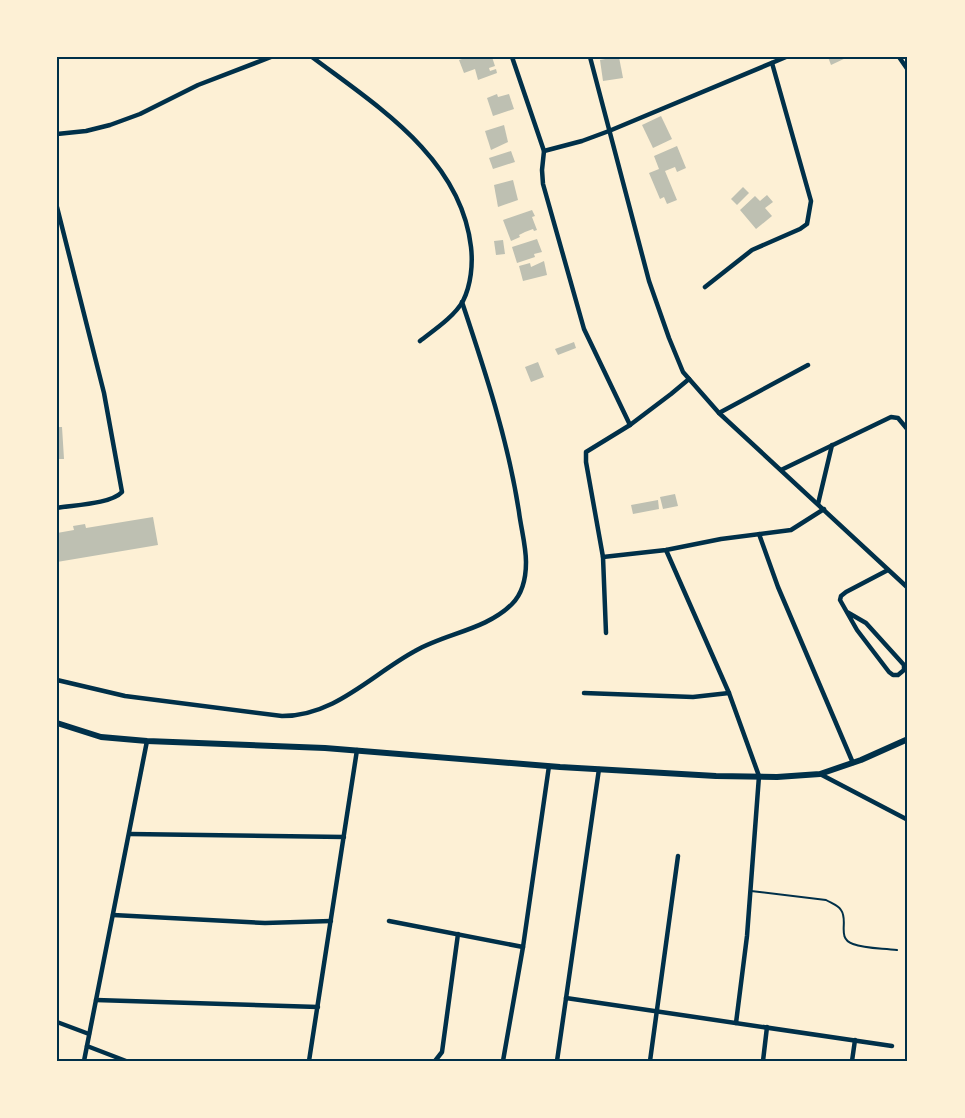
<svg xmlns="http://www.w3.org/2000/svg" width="965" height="1118" viewBox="0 0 965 1118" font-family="'Times New Roman',serif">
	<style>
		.building { fill: #bec0b2 }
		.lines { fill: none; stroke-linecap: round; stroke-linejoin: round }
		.service { stroke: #003049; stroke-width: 2 }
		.minor { stroke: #003049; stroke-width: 4.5 }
		.secondary { stroke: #003049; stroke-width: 6 }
		.neatline { fill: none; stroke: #003049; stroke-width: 2 }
	</style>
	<rect width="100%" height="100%" fill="#fdf0d5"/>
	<g class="building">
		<polygon points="468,57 492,57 495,66 489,68 490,71 496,69 497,73 478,80 475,69 464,73 459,60"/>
		<polygon points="616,57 619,57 623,78 603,81 600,60"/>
		<polygon points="828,57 848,57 831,65"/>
		<polygon points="497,94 498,97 509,94 514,109 493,116 487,98"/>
		<polygon points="661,116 672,139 653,148 642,125"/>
		<polygon points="504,125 508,142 491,150 485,131"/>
		<polygon points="677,146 686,168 677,172 675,167 665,171 677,200 667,204 664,197 660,199 649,173 659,169 654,156"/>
		<polygon points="511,151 515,162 493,169 489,158"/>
		<polygon points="513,180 518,200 498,207 494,185"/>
		<polygon points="743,187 749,193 737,205 731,199"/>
		<polygon points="767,195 773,202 765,208 772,216 756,229 740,210 755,196 760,201"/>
		<polygon points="532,210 535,216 532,217 537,230 534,231 533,229 525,232 519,235 520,237 511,241 503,220"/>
		<polygon points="537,239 542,252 534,254 535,257 517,263 512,247"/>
		<polygon points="503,240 505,254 496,255 494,241"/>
		<polygon points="544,261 547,275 523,281 519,266 530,263 531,267"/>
		<polygon points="574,342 576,348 558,355 555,349"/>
		<polygon points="538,362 544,377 531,382 525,367"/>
		<polygon points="57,427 62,427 64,459 57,459"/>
		<polygon points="675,494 678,506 663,509 660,497"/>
		<polygon points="658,500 659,509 633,514 631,505"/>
		<polygon points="153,517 158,545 57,562 57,533 74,530 73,526 85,524 86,528"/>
	</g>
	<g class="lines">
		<path class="service" d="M751 891 826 900C831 903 838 905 841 910 849 921 836 938 853 944 866 949 883 948 897 950"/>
		<g class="minor">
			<path d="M312 57C377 106 461 158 471 247 473 264 471 285 463 301 454 317 434 330 420 341"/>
			<polyline points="512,57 544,151 582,141 609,131 786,57"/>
			<polyline points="590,57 649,281 669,338 683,372 719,413 908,588"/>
			<polyline points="899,57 908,70"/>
			<polyline points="57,134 86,131 110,125 140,114 198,85 271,57"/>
			<polyline points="544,151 542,170 543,184 584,329 630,425"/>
			<path d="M57 207 104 393 122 492C111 504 74 505 57 508"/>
			<polyline points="705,287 752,250 800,229 807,224 811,201 772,63"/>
			<polyline points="719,413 808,365"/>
			<polyline points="781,470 891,417 898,418 908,430"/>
			<polyline points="818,504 832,445"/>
			<polyline points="759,534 778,587 853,763"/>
			<polyline points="666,550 729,693 759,776 747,936 736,1023"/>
			<polyline points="603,557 666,550 721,539 791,530 824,509"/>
			<polyline points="847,612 866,623 904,665 904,670 898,675 893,675 889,672 857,630 840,600 841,596 846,592 888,570"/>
			<polyline points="606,633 603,557 586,462 586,452 630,425 671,394 689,379"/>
			<path d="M57 680 125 696 282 716C335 716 371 675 415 651 446 633 486 630 512 604 523 593 526 576 526 562 526 546 521 528 519 512 508 440 485 371 462 302"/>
			<polyline points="584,693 693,697 729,693"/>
			<polyline points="820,774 908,820"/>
			<polyline points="130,834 344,837"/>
			<polyline points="113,915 265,923 331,921"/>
			<polyline points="389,921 523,947"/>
			<polyline points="566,998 892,1046"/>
			<polyline points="96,1000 318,1007"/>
			<polyline points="57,1022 89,1034"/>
			<polyline points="87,1046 126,1061"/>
			<polyline points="84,1061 147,741"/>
			<polyline points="309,1061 357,750"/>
			<polyline points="435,1061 442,1052 458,934"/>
			<polyline points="503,1061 523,947 549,766"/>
			<polyline points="557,1061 599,769"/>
			<polyline points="650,1061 678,856"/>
			<polyline points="763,1061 767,1027"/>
			<polyline points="852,1061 855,1040"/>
		</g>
		<polyline class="secondary" points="57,723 101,737 147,741 325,748 560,767 716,776 777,777 820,774 861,760 908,739"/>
	</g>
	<rect width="965" height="1118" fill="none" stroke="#fdf0d5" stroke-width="117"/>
	<rect x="58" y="58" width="848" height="1002" class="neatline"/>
</svg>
